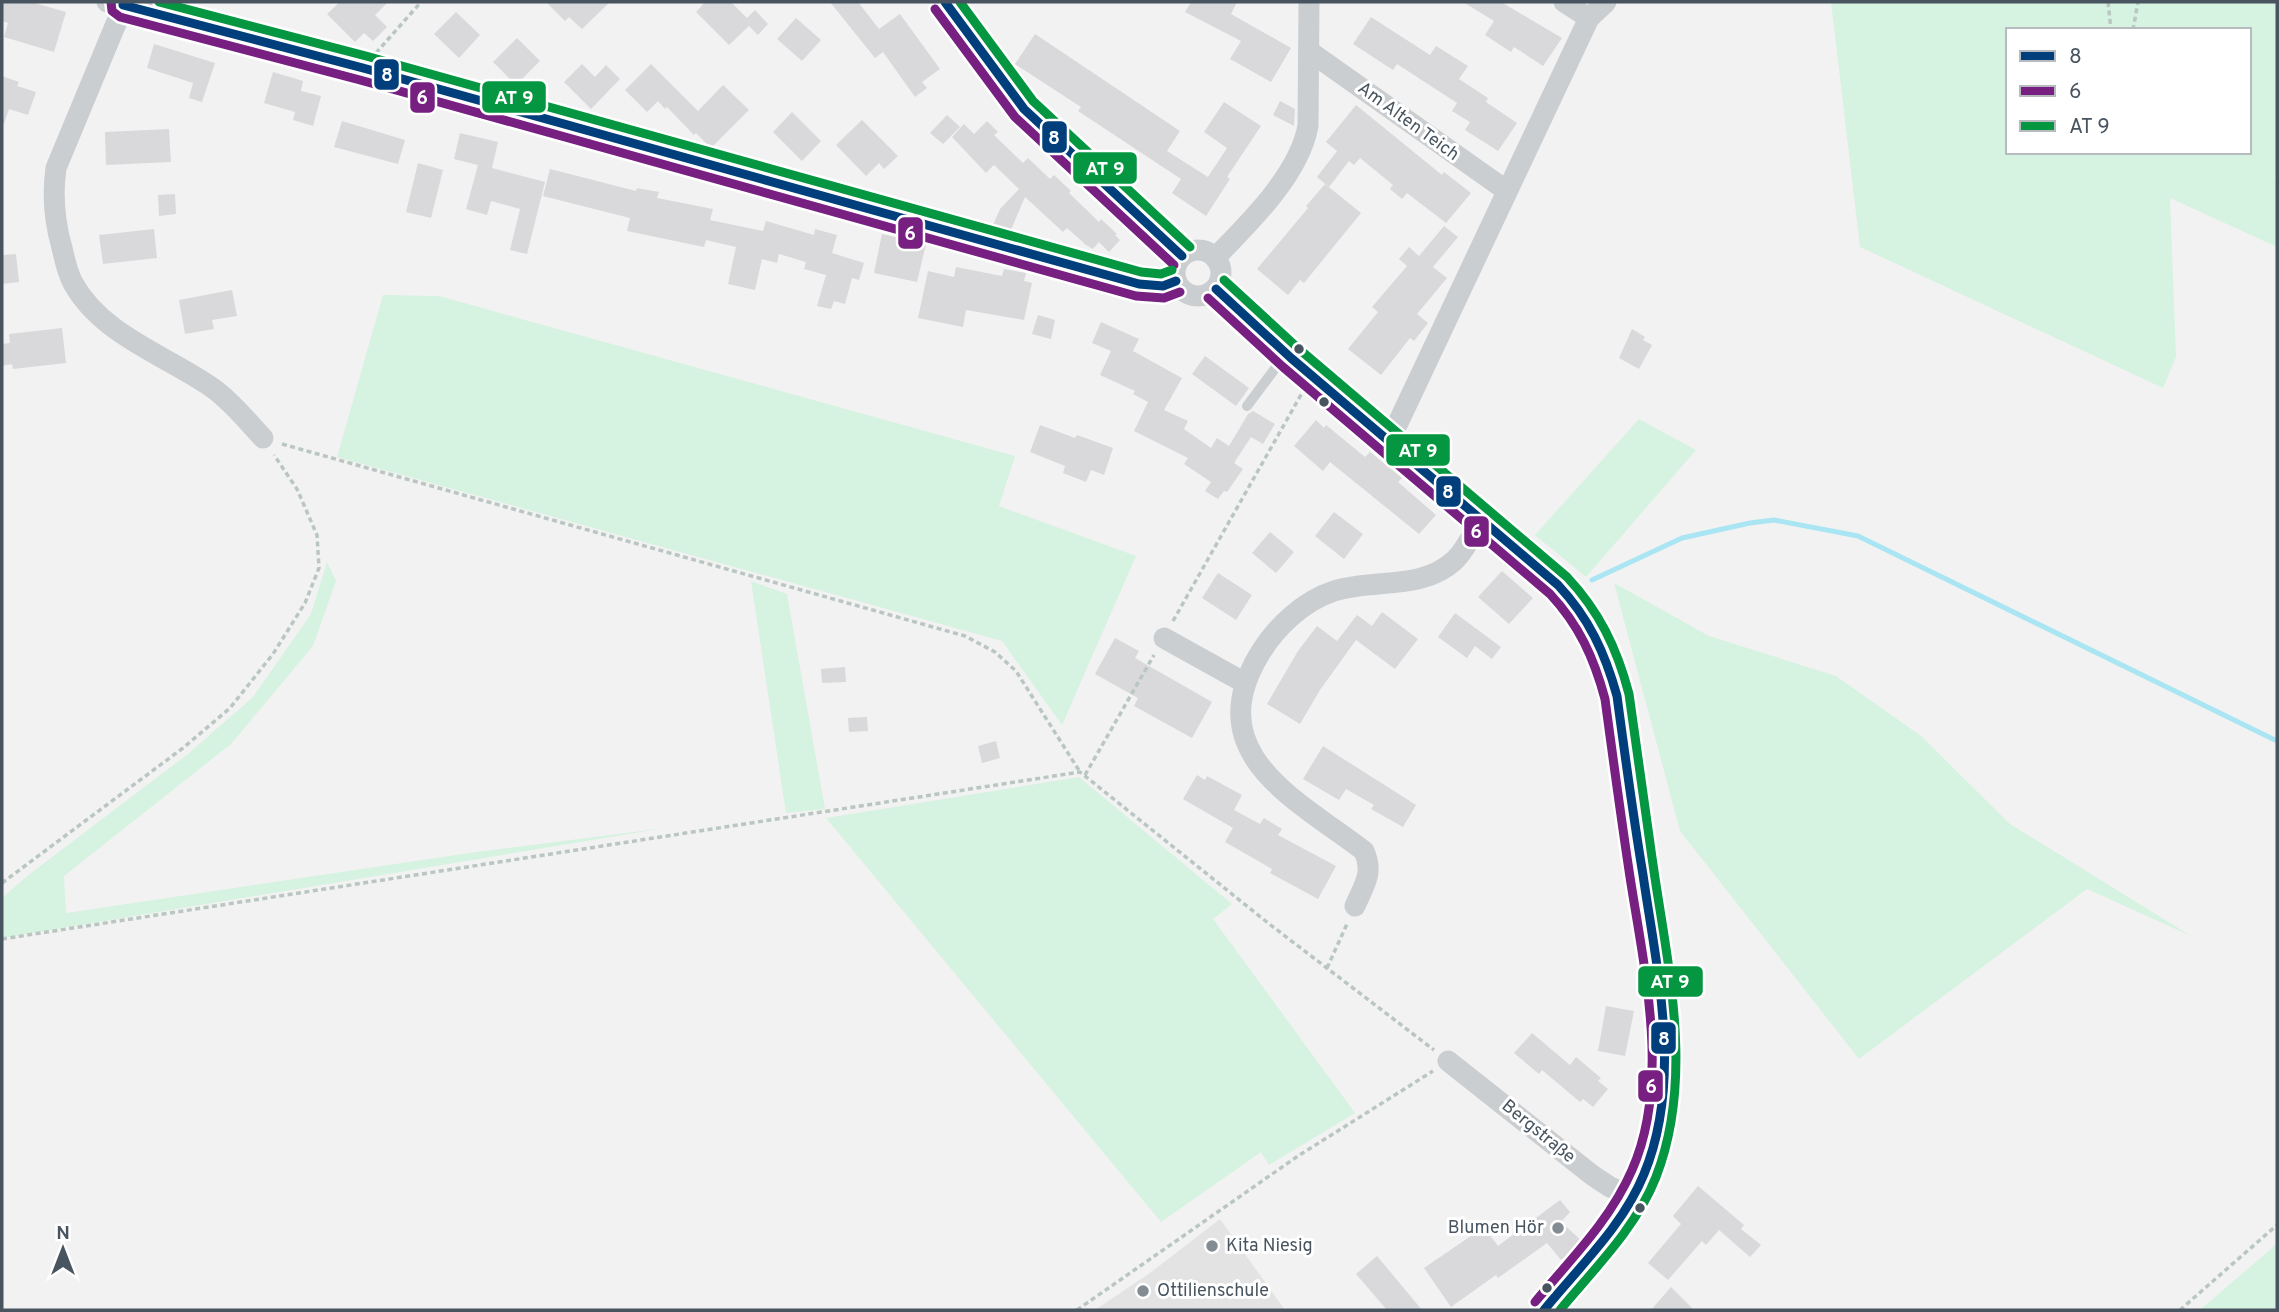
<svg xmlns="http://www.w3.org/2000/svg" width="2279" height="1312" viewBox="0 0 2279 1312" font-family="Overpass,sans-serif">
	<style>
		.education { fill: #e4e3e4 }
		.green { fill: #d6f2e0; fill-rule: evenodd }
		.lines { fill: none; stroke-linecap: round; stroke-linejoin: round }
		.stream { stroke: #a9e5f2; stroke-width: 5 }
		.building { fill: #d9d9db }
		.path { stroke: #b9c6c2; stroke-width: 3.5; stroke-dasharray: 5 3.5; stroke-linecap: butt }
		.service { stroke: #cbced1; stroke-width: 10 }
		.minor { stroke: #cbced1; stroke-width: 21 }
		.bus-1-casing { stroke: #fff; stroke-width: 14 }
		.bus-2-casing { stroke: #fff; stroke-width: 14 }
		.bus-3-casing { stroke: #fff; stroke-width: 14 }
		.bus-1 { stroke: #003f7b; stroke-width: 9 }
		.bus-2 { stroke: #772081; stroke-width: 9 }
		.bus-3 { stroke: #059641; stroke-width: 9 }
		.bus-dot { fill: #485560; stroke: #fff; stroke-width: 2.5 }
		.poi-dot { fill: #848c93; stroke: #fff; stroke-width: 2.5 }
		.labels { text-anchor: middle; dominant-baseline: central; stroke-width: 6; stroke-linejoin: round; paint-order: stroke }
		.street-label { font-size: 18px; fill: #485560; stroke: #fff }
		.poi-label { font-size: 18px; fill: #485560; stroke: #fff; text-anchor: start }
		.line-badge { stroke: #fff; stroke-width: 2.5 }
		.badge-label { font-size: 19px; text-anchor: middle; font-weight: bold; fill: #fff }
	</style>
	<rect width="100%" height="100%" fill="#f3f2f2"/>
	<polygon class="education" points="1220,1219 1285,1310 1095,1310 1150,1273"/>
	<g class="green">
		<path d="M1831 2H2277V175L2274 178 2277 181V247L2170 198 2176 357 2163 388 1860 247ZM2008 30H2249V152H2008Z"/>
		<polygon points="383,295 439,296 1015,456 999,506 1136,556 1062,725 1002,641 337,457"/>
		<polygon points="1639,419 1696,450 1586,577 1535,535"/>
		<polygon points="327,562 336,581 313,646 231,744 64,876 66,913 476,852 665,828 2,938 2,898 27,876 188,754 253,697 311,614"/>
		<polygon points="751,581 787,594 825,809 786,813"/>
		<polygon points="1614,583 1709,636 1836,676 1921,736 2010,824 2191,936 2087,889 1859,1059 1680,831"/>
		<polygon points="1079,777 1232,904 1213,919 1355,1113 1269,1165 1261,1152 1161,1222 826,818"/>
		<polygon points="2277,1243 2277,1310 2200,1310 2271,1249"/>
	</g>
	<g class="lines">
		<polyline class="stream" points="1592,580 1682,538 1750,523 1774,520 1858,536 2277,741"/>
	</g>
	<g class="building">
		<polygon points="2,2 31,2 66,12 54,52 4,37 8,23 2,21"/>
		<polygon points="340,2 388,2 375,15 387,27 373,41 364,33 355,42 327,14"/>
		<polygon points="546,2 610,2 582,29 569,17 565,21"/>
		<polygon points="705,2 731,2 747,18 755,10 768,24 758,35 749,26 729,45 696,12"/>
		<polygon points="830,2 858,2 879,29 900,14 940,69 922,82 927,88 915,97 883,52 875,58"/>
		<polygon points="1191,2 1237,2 1231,14 1291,48 1271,82 1230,59 1241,41 1185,12"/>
		<polygon points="1463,2 1501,2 1562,38 1543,66 1514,47 1511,52 1485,35 1494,21"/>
		<polygon points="456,12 480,35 459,58 434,34"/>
		<polygon points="1371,17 1430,55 1436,46 1468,66 1459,79 1488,98 1486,102 1517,123 1498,151 1465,130 1470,122 1452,111 1457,103 1397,64 1393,70 1353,44"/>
		<polygon points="796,18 821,40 802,61 777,39"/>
		<polygon points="1035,34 1180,131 1167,151 1208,177 1227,148 1204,132 1224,102 1261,126 1227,177 1230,179 1206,216 1172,193 1181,179 1078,111 1081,107 1015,64"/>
		<polygon points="517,38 540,61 516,85 493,62"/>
		<polygon points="154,44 215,63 202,102 189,98 193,83 147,68"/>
		<polygon points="582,64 595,77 606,65 620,79 591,109 564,82"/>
		<polygon points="651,64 698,111 723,85 749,110 711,148 696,133 694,135 667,107 665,109 658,101 647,112 625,90"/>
		<polygon points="273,72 303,81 301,91 321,96 313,126 293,120 295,112 264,103"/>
		<polygon points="2,76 19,82 17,86 36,92 28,115 9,109 4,124 2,124"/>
		<polygon points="1280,101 1295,109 1294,126 1273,115"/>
		<polygon points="1356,105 1442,175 1444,172 1471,193 1446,223 1407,193 1402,199 1390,189 1393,185 1360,158 1354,165 1349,161 1329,187 1317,177 1337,151 1326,142"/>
		<polygon points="792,112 821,141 802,161 773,132"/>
		<polygon points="947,115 960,127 943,144 930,133"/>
		<polygon points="862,120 898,156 884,169 879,163 866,176 836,145"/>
		<polygon points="342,121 405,140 398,164 334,147"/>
		<polygon points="987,121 998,132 994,135 1023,163 1028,158 1050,179 1054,175 1071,191 1069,193 1099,222 1101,219 1117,234 1115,235 1120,240 1109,252 1099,242 1093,249 1086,245 1067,228 1063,232 1025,197 1010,232 993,225 1000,209 1019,189 994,165 986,173 952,137 964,124 974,134"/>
		<polygon points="169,129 171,162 106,165 105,132"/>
		<polygon points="460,133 498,142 492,168 545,182 527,254 510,250 520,209 491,201 487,215 466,209 478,165 454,159"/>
		<polygon points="418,163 443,170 431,218 406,212"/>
		<polygon points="550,169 636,191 637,188 659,192 657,198 713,209 710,220 763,231 766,221 814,235 815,229 837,235 832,253 864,263 859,280 852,278 845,304 834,301 831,309 817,306 826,275 804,269 806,262 779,254 777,263 762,259 755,290 728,284 736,247 706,240 704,247 627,231 630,218 543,196"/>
		<polygon points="1325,184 1361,213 1304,283 1300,280 1288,295 1257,269 1308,208 1306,206"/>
		<polygon points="175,194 176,214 159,216 158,195"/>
		<polygon points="1444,226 1458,237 1433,267 1447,278 1417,314 1428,323 1414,341 1410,338 1381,375 1348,349 1378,312 1372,307 1407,266 1399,259 1409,247 1419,256"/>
		<polygon points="154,229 157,258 103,264 99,235"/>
		<polygon points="882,234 926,244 917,282 874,273"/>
		<polygon points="16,254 19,282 2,284 2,255"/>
		<polygon points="956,267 1002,276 1004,269 1026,273 1024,281 1032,283 1024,320 966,310 963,327 918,318 928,271 954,277"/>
		<polygon points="232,290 237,316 212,320 214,329 185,334 179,300"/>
		<polygon points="1038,315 1055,320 1051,339 1032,334"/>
		<polygon points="1101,322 1139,339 1133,351 1182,378 1164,410 1188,421 1184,429 1211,448 1217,438 1229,446 1248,414 1253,411 1275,424 1263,444 1251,437 1234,463 1243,469 1227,492 1224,491 1218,499 1205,491 1211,482 1184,464 1188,458 1134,431 1148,402 1133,394 1135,391 1100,375 1111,351 1092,343"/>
		<polygon points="62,328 66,363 13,369 12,364 2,366 2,344 10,343 9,334"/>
		<polygon points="1632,329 1645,337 1643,340 1652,345 1639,369 1619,358"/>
		<polygon points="1205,356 1249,388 1236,406 1192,374"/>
		<polygon points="1316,420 1324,428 1326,425 1365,457 1370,452 1402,478 1398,482 1436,515 1419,534 1330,462 1323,471 1294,446"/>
		<polygon points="1040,425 1075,438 1077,435 1113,448 1104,475 1091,470 1086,482 1063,473 1065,466 1030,452"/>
		<polygon points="1334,512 1363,534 1344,559 1315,536"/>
		<polygon points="1270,532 1294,552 1276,573 1252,553"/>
		<polygon points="1502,571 1533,598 1509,624 1478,597"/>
		<polygon points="1218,573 1252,595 1236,620 1202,598"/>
		<polygon points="1382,612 1418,639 1395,669 1356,640 1320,690 1300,724 1267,704 1298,651 1317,626 1337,641 1357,615 1372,626"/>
		<polygon points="1455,613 1501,647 1492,659 1475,646 1467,658 1438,637"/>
		<polygon points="1115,638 1139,651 1135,658 1212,702 1192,738 1134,706 1138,698 1095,674"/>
		<polygon points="845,667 846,682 822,683 821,669"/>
		<polygon points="867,717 868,731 849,732 848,718"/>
		<polygon points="996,741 1000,758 982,763 978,746"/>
		<polygon points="1323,746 1416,805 1403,827 1371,809 1374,805 1346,789 1339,800 1303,779"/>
		<polygon points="1197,775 1205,780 1207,776 1242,795 1234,810 1260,824 1264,818 1282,829 1278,835 1336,866 1318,899 1270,873 1272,869 1225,842 1233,828 1183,799"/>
		<polygon points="1606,1006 1634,1011 1625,1056 1598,1051"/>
		<polygon points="1532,1033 1570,1065 1576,1057 1601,1078 1598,1081 1608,1089 1593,1107 1583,1099 1580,1102 1542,1070 1539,1074 1514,1053"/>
		<polygon points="1698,1186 1744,1225 1741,1229 1761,1245 1750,1257 1719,1230 1706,1245 1702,1241 1668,1280 1648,1263 1681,1224 1673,1216"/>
		<polygon points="1560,1200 1570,1212 1561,1222 1583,1242 1561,1260 1547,1243 1498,1278 1496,1275 1451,1307 1424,1268 1484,1227 1498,1246"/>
		<polygon points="1377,1256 1422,1310 1387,1310 1356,1274"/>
		<polygon points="1671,1287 1694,1310 1651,1310"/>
	</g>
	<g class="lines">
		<g class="path">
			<polyline points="2108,2 2111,30"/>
			<polyline points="2133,30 2138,2"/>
			<polyline points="376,53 421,2"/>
			<polyline points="282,444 965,636 995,652 1016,671 1080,772"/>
			<polyline points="1173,621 1302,393"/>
			<polyline points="1085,775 1154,655"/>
			<polyline points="2,883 183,748 230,708 273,654 305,603 319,568 317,535 297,489 274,455"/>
			<polyline points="2,939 1080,772 1268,923 1434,1050"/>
			<polyline points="1327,968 1347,924"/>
			<polyline points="1077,1310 1298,1156 1433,1071"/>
			<polyline points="2180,1310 2277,1225"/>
		</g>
		<polyline class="service" points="1247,406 1286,354"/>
		<g class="minor">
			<polyline points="107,2 158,12 363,68 1139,284 1163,286 1176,281"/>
			<path d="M125 2 56 168C52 196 54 220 62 248 65 260 67 272 73 283 102 336 168 356 214 389 233 403 247 421 263 438"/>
			<polyline points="945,2 1024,109 1182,256"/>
			<polyline points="1564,2 1589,18"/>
			<polyline points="1309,51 1507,191"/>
			<circle cx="1198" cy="273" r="23"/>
			<path d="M1215 258C1249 223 1299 175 1308 126L1309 2"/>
			<path d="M1216 289 1291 358 1558 585C1594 621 1604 648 1617 696 1626 761 1635 826 1645 891 1657 977 1681 1090 1644 1174 1621 1226 1579 1266 1544 1310"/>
			<polyline points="1389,442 1589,18 1606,2"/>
			<polyline points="1164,638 1245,683"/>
			<path d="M1355 906C1364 885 1374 873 1364 851 1296 799 1200 754 1259 655 1275 628 1303 601 1334 591 1375 578 1422 591 1455 560 1466 549 1473 533 1481 520"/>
			<polyline points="1448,1061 1592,1175 1610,1187 1632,1196"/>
		</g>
		<defs>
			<g id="bus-1">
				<polyline points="945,2 1024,109 1182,256"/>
				<polyline points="123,5 363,68 1139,284 1163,286 1176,281"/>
				<path d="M1216 289 1291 358 1558 585C1589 618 1605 653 1617 696 1625 756 1633 815 1643 875 1657 971 1683 1080 1644 1174 1623 1226 1579 1267 1544 1310"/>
			</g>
			<g id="bus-2">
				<polyline points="111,2 112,11 120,17 360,80 1136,296 1164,298 1180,292"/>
				<polyline points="935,9 1015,117 1174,265"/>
				<path d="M1208 298 1283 367 1550 594C1579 625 1594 658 1605 699 1613 758 1621 818 1630 877 1644 968 1671 1082 1632 1170 1610 1221 1569 1261 1535 1302"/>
			</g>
			<g id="bus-3">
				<polyline points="159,2 366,56 1141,272 1161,274 1172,270"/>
				<polyline points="960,2 1033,101 1190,247"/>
				<path d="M1224 280 1299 349 1567 577C1599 611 1617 648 1629 694 1638 756 1646 817 1655 878 1670 976 1693 1082 1656 1177 1636 1228 1594 1269 1560 1310"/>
			</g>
		</defs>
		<use href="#bus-1" class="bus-1-casing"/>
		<use href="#bus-2" class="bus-2-casing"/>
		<use href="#bus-3" class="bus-3-casing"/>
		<use href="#bus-1" class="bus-1"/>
		<use href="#bus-2" class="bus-2"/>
		<use href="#bus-3" class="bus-3"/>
	</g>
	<g class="bus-dot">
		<circle cx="1299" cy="349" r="6"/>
		<circle cx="1324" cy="402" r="6"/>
		<circle cx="1640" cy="1208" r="6"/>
		<circle cx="1547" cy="1288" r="6"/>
	</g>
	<g class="poi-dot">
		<circle cx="1558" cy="1228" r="7"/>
		<circle cx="1212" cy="1246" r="7"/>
		<circle cx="1143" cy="1291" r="7"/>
	</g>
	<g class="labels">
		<g class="street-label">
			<text transform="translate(1408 122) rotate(36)">Am Alten Teich</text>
			<text transform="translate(1538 1132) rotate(39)">Bergstraße</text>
		</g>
		<g class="poi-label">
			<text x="1544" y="1228" text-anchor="end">Blumen Hör</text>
			<text x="1226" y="1246">Kita Niesig</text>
			<text x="1157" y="1291">Ottilienschule</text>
		</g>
	</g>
	<g class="line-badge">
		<rect x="373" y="58" width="27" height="33" rx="7" fill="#003f7b"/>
		<rect x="481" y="80" width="66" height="34" rx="7" fill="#059641"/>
		<rect x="409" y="81" width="27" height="33" rx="7" fill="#772081"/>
		<rect x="1041" y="120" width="27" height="34" rx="7" fill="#003f7b"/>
		<rect x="1072" y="151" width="66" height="34" rx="7" fill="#059641"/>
		<rect x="897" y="216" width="27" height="34" rx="7" fill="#772081"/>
		<rect x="1385" y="433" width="66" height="34" rx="7" fill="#059641"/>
		<rect x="1435" y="475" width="27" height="33" rx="7" fill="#003f7b"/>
		<rect x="1463" y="515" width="27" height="33" rx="7" fill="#772081"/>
		<rect x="1637" y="965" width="67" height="33" rx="7" fill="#059641"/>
		<rect x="1650" y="1021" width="27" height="34" rx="7" fill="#003f7b"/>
		<rect x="1637" y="1069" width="27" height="34" rx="7" fill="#772081"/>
	</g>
	<g class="badge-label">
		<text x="387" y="81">8</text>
		<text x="514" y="104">AT 9</text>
		<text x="422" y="104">6</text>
		<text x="1054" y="144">8</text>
		<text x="1105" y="175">AT 9</text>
		<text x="910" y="240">6</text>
		<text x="1418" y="457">AT 9</text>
		<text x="1448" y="498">8</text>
		<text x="1476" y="538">6</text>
		<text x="1670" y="988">AT 9</text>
		<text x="1664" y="1045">8</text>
		<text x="1651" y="1093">6</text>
	</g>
	<rect width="2279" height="1312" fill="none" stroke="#485560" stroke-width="7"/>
	<rect x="2006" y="28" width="245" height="126" fill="#ffffff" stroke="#b6bbbf" stroke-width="2"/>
	<rect x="2020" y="51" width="35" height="10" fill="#003f7b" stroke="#b6bbbf" stroke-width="2"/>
	<text x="2069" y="63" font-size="21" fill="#485560">8</text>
	<rect x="2020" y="86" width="35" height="10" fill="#772081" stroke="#b6bbbf" stroke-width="2"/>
	<text x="2069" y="98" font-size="21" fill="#485560">6</text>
	<rect x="2020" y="121" width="35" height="10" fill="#059641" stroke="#b6bbbf" stroke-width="2"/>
	<text x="2069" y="133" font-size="21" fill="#485560">AT 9</text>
	<g transform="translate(63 1249)" stroke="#ffffff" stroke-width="5" paint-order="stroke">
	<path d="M0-5L12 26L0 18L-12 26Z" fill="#485560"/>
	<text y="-10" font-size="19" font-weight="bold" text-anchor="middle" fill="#485560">N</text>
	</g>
</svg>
